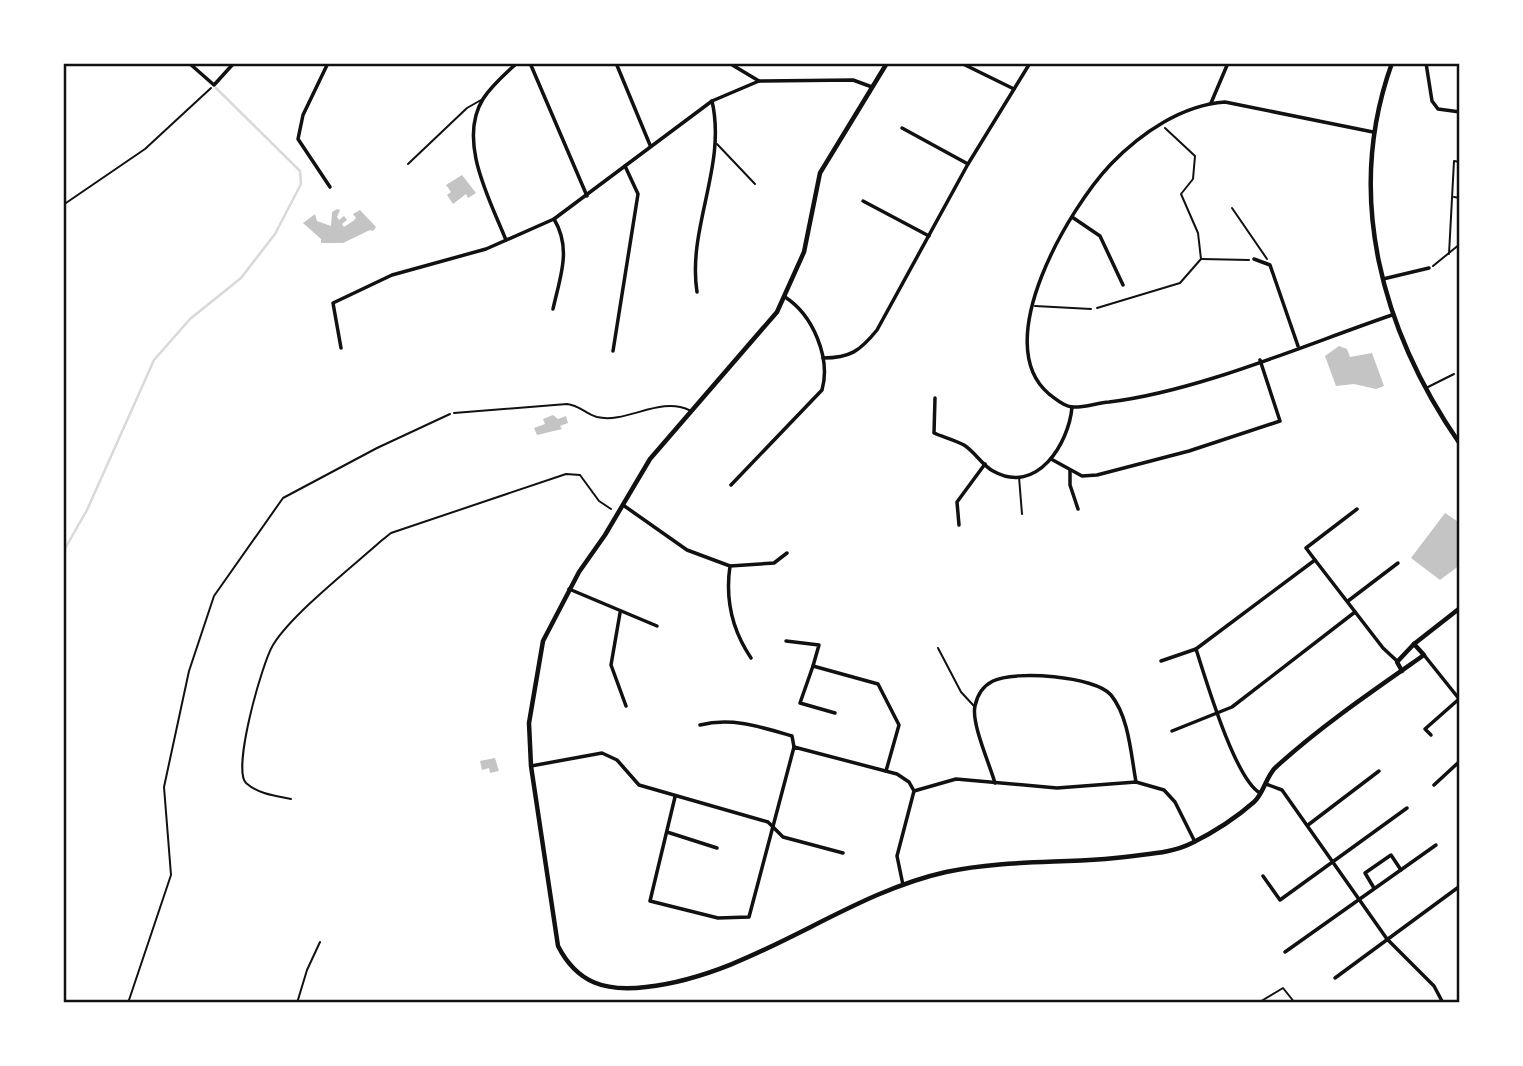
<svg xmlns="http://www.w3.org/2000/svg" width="1523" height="1066" viewBox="0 0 1523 1066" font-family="Signika,sans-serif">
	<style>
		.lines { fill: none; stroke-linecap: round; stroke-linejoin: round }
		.stream { stroke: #d9d9d9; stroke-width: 2.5 }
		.building { fill: #c4c4c4 }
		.path { stroke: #111; stroke-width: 2 }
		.service { stroke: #111; stroke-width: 2 }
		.minor { stroke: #111; stroke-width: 3.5 }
		.tertiary { stroke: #111; stroke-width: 4.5 }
		.neatline { fill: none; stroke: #111; stroke-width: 2.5 }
	</style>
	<rect width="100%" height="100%" fill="#fff"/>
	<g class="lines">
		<polyline class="stream" points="63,552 87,510 154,360 190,319 241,278 275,234 301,184 300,171 216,88"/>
	</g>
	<g class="building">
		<polygon points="462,175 476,193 468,198 466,194 453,204 447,195 451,192 446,185"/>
		<polygon points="337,209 340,210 337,217 339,220 344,216 347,220 342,224 344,227 353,221 356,218 353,214 360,210 376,227 373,231 370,230 343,243 321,243 321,239 303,223 315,214 317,221 331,226 332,212"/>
		<polygon points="1339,346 1347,349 1350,357 1372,353 1384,386 1376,389 1354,384 1336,386 1325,356"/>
		<polygon points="553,415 558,419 566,416 568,423 560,426 562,429 537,435 534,428 545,424 543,419"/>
		<polygon points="1445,513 1460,523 1460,565 1440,580 1411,558"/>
		<polygon points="495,758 499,771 490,773 489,768 482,770 480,761"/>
	</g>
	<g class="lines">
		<g class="path">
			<polyline points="1165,128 1195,156 1193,179 1181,194 1198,233 1201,259"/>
			<polyline points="1454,197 1460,198"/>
			<polyline points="63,205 145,149 211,88"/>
			<polyline points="1232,208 1267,259"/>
			<polyline points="1449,254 1454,161 1460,162"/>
			<polyline points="1202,259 1249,260"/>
			<polyline points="1433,266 1460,244"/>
			<polyline points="1097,308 1180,283 1201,259"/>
			<path d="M291 799C276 796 258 794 246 783 232 769 262 663 273 645 292 614 352 567 381 541L391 533 566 474 580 475 599 501 611 509"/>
			<polyline points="128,1003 171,875 164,787 189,671 214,596 283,498 377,448 450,414"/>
			<polyline points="297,1003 307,970 320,942"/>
			<polyline points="1258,1003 1283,988 1295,1003"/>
		</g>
		<g class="service">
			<polyline points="717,144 755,184"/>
			<polyline points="408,164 467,108 481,100"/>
			<polyline points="1035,306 1091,309"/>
			<polyline points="1426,388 1454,374"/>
			<path d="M454 413 567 404C579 405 586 414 597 417 626 424 660 396 689 410"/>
			<polyline points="1019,477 1022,514"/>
			<polyline points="938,648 961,692 974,706"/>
		</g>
		<g class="minor">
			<polyline points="189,63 214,85 234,63"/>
			<polyline points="328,63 303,115 298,139 330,187"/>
			<polyline points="530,63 587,196"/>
			<polyline points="616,63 650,145"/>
			<polyline points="729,63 759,81"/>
			<polyline points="961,63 1014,89"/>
			<polyline points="1426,63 1432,101 1438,109 1460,112"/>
			<polyline points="1211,103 1228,63"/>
			<polyline points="902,128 968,164"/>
			<path d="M1373 132 1225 102C1182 105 1141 133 1111 164 1070 207 988 343 1049 394 1056 399 1063 406 1072 407 1083 408 1097 403 1109 402 1199 391 1304 345 1392 315"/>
			<polyline points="863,201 929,236"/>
			<polyline points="1072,217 1100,236 1123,285"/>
			<path d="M506 240C490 200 457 141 483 99 492 85 505 74 517 63"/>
			<polyline points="1254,259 1270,265 1298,346"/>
			<polyline points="1383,279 1429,268"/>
			<path d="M697 292C687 228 727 166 712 101"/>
			<path d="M553 309C560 277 572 249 554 219"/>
			<polyline points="341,348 333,303 392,275 486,249 554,219 712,101 759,81 853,80 872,87"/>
			<polyline points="613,351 638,194 625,166"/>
			<path d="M823 358C850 358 860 351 877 330L968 164 1030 63"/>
			<path d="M935 398 934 433C943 437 955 440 964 445 975 452 982 465 993 471 1037 496 1069 443 1072 407"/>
			<polyline points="1051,459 1082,476 1097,475 1189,451 1280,421 1260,360"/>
			<polyline points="1070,471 1070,485 1078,509"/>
			<path d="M731 485 822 390C831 358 813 315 785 297"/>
			<path d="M623 505 687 550 730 566C725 600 732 630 751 658"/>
			<polyline points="959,525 957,502 985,464"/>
			<polyline points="1315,560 1306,548 1357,509"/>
			<polyline points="730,566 774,563 787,553"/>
			<polyline points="569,589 657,626"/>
			<polyline points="1348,601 1398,563"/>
			<polyline points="620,613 611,665 626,706"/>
			<polyline points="786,641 819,645 813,666"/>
			<polyline points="1424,655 1460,700"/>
			<polyline points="1161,661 1196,649"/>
			<polyline points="835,713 800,703 813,666 878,684 899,725 886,771"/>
			<path d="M700 725C732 717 761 727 792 736L794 747"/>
			<polyline points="1172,731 1232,707 1355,612"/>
			<polyline points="1431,735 1425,729 1459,699"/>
			<polyline points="531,766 602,753 617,760 639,785 768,822 783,837 843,853"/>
			<path d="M995 783C990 765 971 723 975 706 977 696 983 686 993 681 1014 670 1095 676 1111 695 1129 717 1131 755 1136 782"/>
			<polyline points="1266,784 1282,790 1387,939 1434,986 1443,1003"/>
			<polyline points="1434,785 1460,761"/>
			<polyline points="914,791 956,779 1057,788 1136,782 1164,790 1175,802 1195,842"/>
			<path d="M1260 793C1235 779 1206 680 1196 649L1315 560 1383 648 1397 661"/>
			<polyline points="675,797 650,901 718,918 749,917 794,747 897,774 909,782 914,791 897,856 903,885"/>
			<polyline points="1308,825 1379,771"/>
			<polyline points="667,832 717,848"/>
			<polyline points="1263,876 1280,900 1407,808"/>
			<polyline points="1374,888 1365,873 1391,855 1401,870"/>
			<polyline points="1285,952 1436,845"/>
			<polyline points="1335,978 1460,886"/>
		</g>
		<g class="tertiary">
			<path d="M887 63 820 173 804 252 777 312 650 459 605 535 579 572 543 641 529 723 531 766 558 946C577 983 605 992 646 987 754 975 842 895 946 872 1010 858 1077 865 1141 855 1159 853 1176 851 1192 843 1212 833 1237 817 1254 802 1264 793 1266 776 1276 767 1321 726 1374 690 1424 655L1414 644 1460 608"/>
			<path d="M1392 63C1344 196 1382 331 1460 444"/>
			<polyline points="1402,671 1397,662 1414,644"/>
		</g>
	</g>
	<rect width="1523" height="1066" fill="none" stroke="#ffffff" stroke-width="130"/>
	<rect x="65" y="65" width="1393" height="936" class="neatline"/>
</svg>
